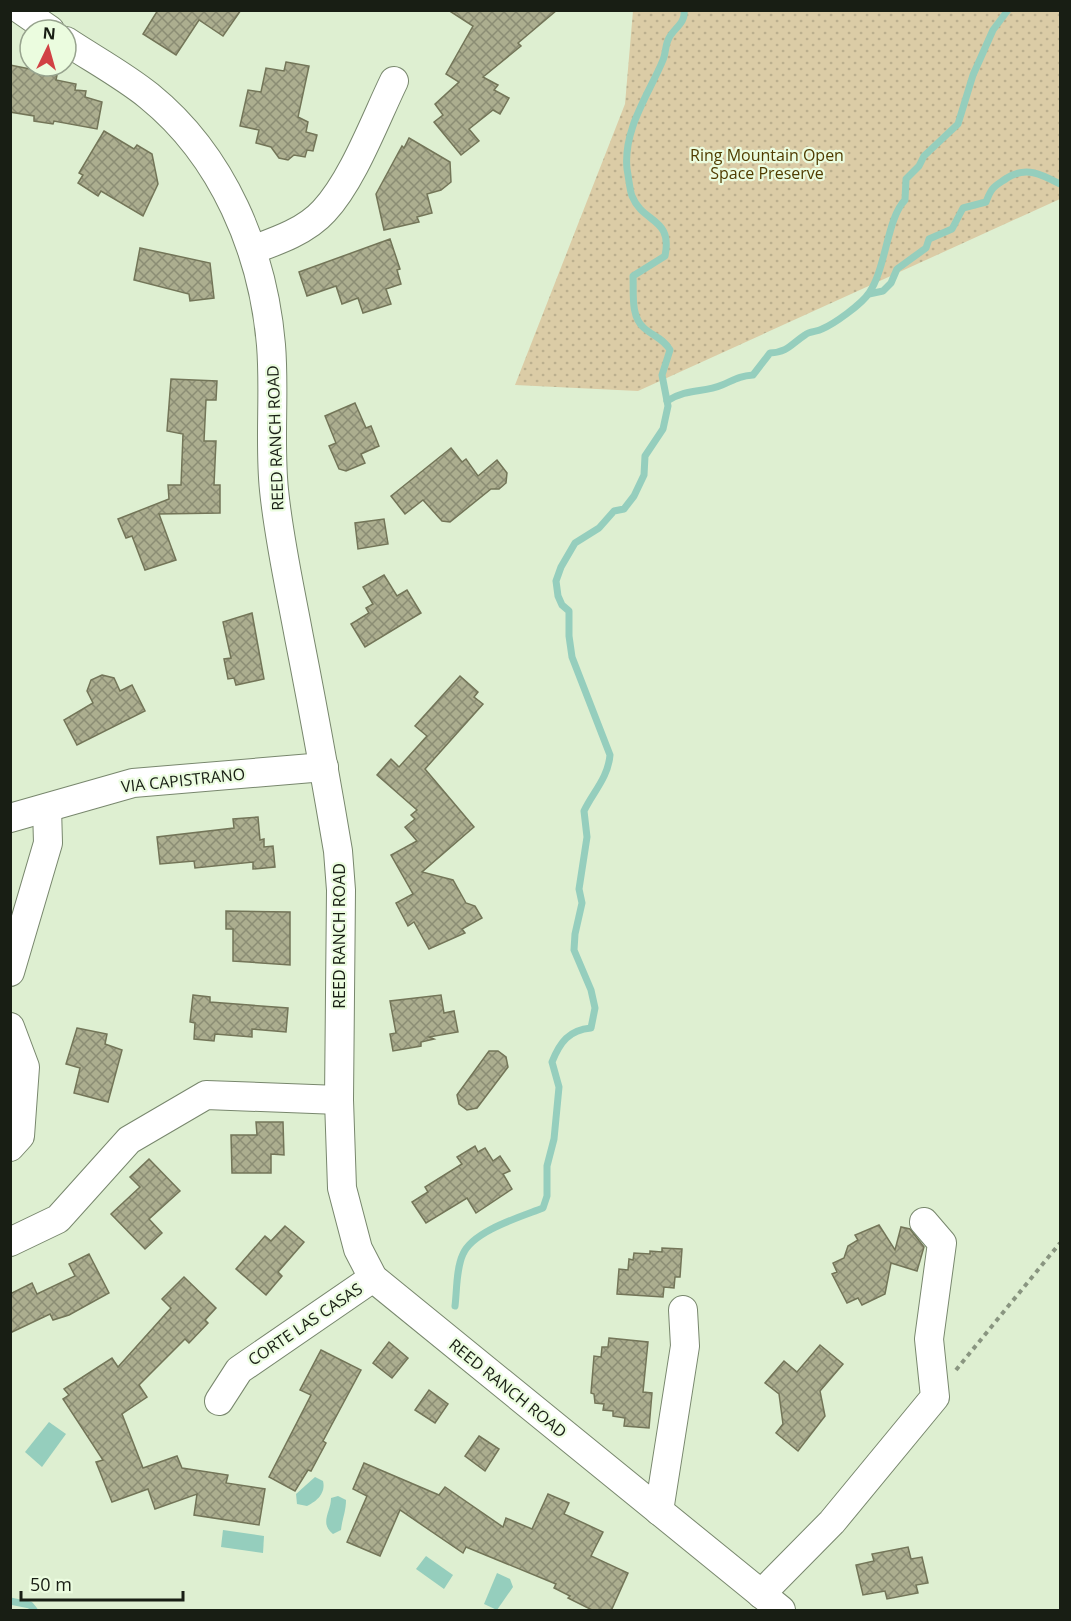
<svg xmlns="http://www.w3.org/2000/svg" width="1071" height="1621" viewBox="0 0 1071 1621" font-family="'Open Sans',sans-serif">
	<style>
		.park { fill: url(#park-dots) }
		.water { fill: #95cebd }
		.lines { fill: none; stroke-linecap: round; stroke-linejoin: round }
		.stream { stroke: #95cebd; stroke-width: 7 }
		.building { fill: url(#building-cross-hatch); stroke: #737558; stroke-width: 1.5 }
		.minor-casing { stroke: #78876d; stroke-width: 30 }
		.path { stroke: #899580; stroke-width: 4; stroke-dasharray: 4.5 4.5; stroke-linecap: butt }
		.minor { stroke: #fff; stroke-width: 28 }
		.labels { text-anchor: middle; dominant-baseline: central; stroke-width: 4.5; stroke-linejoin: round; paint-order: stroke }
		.park-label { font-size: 16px; fill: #4f3c00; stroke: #ebfcdf }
		.street-label { font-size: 16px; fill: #181e14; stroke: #ebfcdf }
	</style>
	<defs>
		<pattern id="park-dots" width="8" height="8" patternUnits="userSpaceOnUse" patternTransform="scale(1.5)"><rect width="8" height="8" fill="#dbcca6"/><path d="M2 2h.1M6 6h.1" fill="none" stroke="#bbaf8e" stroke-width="1.8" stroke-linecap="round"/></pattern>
		<pattern id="building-cross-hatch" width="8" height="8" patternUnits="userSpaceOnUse" patternTransform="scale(1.5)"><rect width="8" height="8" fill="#acae8f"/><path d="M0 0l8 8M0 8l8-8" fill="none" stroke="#8b8d74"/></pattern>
	</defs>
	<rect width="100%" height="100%" fill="#deefd1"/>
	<polygon class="park" points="633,11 1060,11 1060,199 638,391 515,385 625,104"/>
	<g class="water">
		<polygon points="49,1422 66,1434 42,1467 25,1452"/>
		<path d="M315 1477 323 1481C326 1493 317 1501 307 1506L297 1504 296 1494Z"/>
		<path d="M338 1496 346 1500C346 1511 342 1520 341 1530L333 1534C319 1523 331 1512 331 1498Z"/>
		<polygon points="223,1530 264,1536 263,1553 221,1547"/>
		<polygon points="426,1556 453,1575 444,1589 416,1569"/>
		<polygon points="497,1573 510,1579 513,1587 497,1610 484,1604"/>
	</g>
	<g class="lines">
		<g class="stream">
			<path d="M869 294 883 291 891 283 897 269 926 248 929 239 952 229 963 208 986 202C992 186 994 187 1007 178 1026 166 1041 174 1060 184"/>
			<path d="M667 401C688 388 703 393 722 385 734 380 739 376 753 375L770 353C788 352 791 344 805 335 810 331 817 332 822 329 834 324 862 304 869 293 886 269 887 218 905 200L906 179 919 166 924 156 958 124 973 75 993 30 1008 10"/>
			<path d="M455 1306C457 1290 456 1269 463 1254 473 1231 520 1217 543 1208L547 1196V1166L554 1139 559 1087 552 1062C560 1042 569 1030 591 1028L595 1008 591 990 574 950 575 934 582 903 579 889 587 837 584 811C593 792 608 778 610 755L572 657 569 636V611L562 605 558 596 556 581 561 567 575 543 599 528 614 511 624 509 634 496 644 475 645 456 663 429 668 406 662 375 670 350C664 339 653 336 644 328 630 316 634 292 633 276L665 256C673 217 643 224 632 196 630 192 628 173 627 169 623 129 649 94 663 60 666 53 665 45 669 38 674 28 686 23 684 10"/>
			<polyline points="10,1601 30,1605 34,1610"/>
		</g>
	</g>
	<g class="building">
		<polygon points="158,10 241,10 223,36 199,20 176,55 143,34"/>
		<polygon points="448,10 557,10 518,43 521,46 483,77 498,85 494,90 509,98 500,114 493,110 469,129 479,141 461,155 434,122 443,115 435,104 459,82 446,74 473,26"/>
		<polygon points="286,62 309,66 298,117 308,122 306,132 317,135 313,151 307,150 305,157 294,155 288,160 279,158 271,147 256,143 259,130 240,126 248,90 261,92 266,68 284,71"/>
		<polygon points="10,65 40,71 41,68 58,70 56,80 76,84 75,90 86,91 85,97 102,102 97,129 54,121 53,124 34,121 34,116 10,112"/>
		<polygon points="104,131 134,149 137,145 152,154 158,184 143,216 101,191 98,196 78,183 83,175 79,173"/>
		<polygon points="409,138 450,162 451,182 441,190 427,194 432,213 417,217 419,222 384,230 376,194 402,146 404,148"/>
		<polygon points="390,239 400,269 397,270 401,284 386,289 391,304 363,313 358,298 342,304 336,286 307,296 299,272"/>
		<polygon points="140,248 210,263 214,298 190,301 189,294 134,280"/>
		<polygon points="171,379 217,381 216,400 206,400 204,441 216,441 214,485 220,485 220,513 159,514 176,560 145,570 132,536 126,538 118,519 169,499 168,485 181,485 183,434 167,431"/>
		<polygon points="355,403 366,428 371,426 379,446 361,454 365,463 346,471 339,469 329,446 336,443 325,416"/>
		<polygon points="451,448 462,462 466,459 478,476 497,460 507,473 506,483 499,489 491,489 450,522 442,521 423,500 405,514 391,496"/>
		<polygon points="384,519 388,544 358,549 355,523"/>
		<polygon points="384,575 397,596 407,590 421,613 365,647 351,624 369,613 366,608 373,604 363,587"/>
		<polygon points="252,613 264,679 236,685 234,678 228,679 224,659 231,658 223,622"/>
		<polygon points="102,675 114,678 120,691 132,685 145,711 77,745 64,720 93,703 87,691 91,680"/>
		<polygon points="460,676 478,692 474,697 483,704 425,769 474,827 422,872 453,880 466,903 475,906 482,918 462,929 465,933 429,949 414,922 408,926 396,903 413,894 391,855 417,841 405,827 415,819 411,815 417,810 377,775 391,759 399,767 427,736 415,726"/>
		<polygon points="258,817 260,840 264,839 264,847 273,846 275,867 253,869 253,862 195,868 194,861 160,864 157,837 234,828 233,819"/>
		<polygon points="226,911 290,912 290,965 233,961 233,929 226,929"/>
		<polygon points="193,995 210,997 210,1002 288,1008 286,1032 252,1029 252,1037 215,1034 214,1041 194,1039 195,1023 190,1022"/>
		<polygon points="441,995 444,1013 454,1011 458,1032 429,1037 434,1039 421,1042 421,1046 393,1051 390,1034 396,1033 390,1001"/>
		<polygon points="77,1028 107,1034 105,1044 122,1050 108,1102 74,1093 80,1068 66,1064"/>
		<polygon points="489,1051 498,1051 506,1057 508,1067 477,1108 467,1110 459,1104 457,1095"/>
		<polygon points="256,1122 283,1122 284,1155 271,1154 271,1173 232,1173 231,1135 257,1135"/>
		<polygon points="475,1146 478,1152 485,1148 493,1161 500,1156 510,1171 503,1174 512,1189 476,1213 467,1198 426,1223 412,1202 428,1192 425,1187 462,1164 457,1157"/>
		<polygon points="149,1159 180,1191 149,1219 162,1233 145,1249 111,1214 140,1187 130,1177"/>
		<polygon points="879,1225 895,1250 901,1227 910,1229 924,1247 917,1271 891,1263 885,1294 862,1305 858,1298 847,1303 832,1274 837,1272 833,1263 844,1258 848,1246 858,1240 855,1235"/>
		<polygon points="285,1226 304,1242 278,1272 282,1276 266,1295 236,1269 265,1236 271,1241"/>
		<polygon points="662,1248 682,1249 680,1277 675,1277 674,1288 664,1287 663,1297 617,1294 619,1269 628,1270 629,1259 633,1260 634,1253 650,1254 650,1251 662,1252"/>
		<polygon points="89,1254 109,1293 69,1315 53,1320 50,1314 10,1333 10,1294 32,1283 37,1294 75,1276 69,1264"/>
		<polygon points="184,1277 216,1308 205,1320 208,1323 189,1343 185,1339 139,1385 147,1397 122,1414 143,1468 177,1456 182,1468 228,1475 226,1483 265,1489 259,1525 194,1515 197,1494 155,1509 148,1489 112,1502 96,1462 103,1460 63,1399 69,1395 64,1389 112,1358 118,1367 171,1308 162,1299"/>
		<polygon points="609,1338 648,1342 643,1392 652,1393 649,1428 624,1426 625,1418 613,1416 613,1411 603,1410 604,1404 595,1403 594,1394 591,1393 594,1356 601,1357 602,1347 608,1347"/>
		<polygon points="389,1342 408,1358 392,1378 373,1363"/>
		<polygon points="820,1345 843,1364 820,1391 825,1416 798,1451 776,1433 783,1424 779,1394 765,1383 784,1361 797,1372"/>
		<polygon points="321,1350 361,1370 323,1441 326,1443 311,1471 308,1470 295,1491 269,1477 311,1395 300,1390"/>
		<polygon points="429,1390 448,1404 435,1423 415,1410"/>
		<polygon points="479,1436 499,1449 485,1471 465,1456"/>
		<polygon points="364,1463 439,1495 445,1487 503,1527 506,1518 532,1529 548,1494 569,1503 564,1514 603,1532 591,1556 628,1573 611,1611 594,1611 568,1598 570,1596 554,1588 556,1584 466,1547 463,1553 400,1510 380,1556 347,1542 367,1496 353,1489"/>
		<polygon points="908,1547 911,1559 922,1557 928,1583 916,1585 918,1593 887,1599 885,1591 863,1595 856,1565 874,1561 872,1554"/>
	</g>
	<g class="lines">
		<defs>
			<g id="minor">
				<polyline points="21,10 50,30"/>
				<path d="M66 41C93 59 123 75 149 96 223 156 263 251 271 345 275 393 269 442 274 490 279 540 290 588 299 637 313 708 326 780 338 851L341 890 339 1100 342 1188 358 1249 373 1278 781 1610"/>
				<path d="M252 250C277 241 306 231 324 211 353 180 375 120 394 81"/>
				<polyline points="10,818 133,783 324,767"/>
				<polyline points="10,972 48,843 47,808"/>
				<polyline points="10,1027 25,1067 20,1136 10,1147"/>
				<polyline points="10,1242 58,1219 129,1140 206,1095 339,1100"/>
				<polyline points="219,1401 239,1370 373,1278"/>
				<polyline points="659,1511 685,1346 683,1310"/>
				<polyline points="761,1594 832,1522 935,1397 929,1339 942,1243 924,1222"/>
			</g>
		</defs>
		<use href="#minor" class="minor-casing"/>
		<polyline class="path" points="956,1370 1060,1243"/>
		<use href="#minor" class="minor"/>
	</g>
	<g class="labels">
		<g class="park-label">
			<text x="767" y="155">Ring Mountain Open<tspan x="767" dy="18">Space Preserve</tspan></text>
		</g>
		<g class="street-label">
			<text transform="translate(275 438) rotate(-92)">REED RANCH ROAD</text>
			<text transform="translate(183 780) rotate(-6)">VIA CAPISTRANO</text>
			<text transform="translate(339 936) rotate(-90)">REED RANCH ROAD</text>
			<text transform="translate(305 1324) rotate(-34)">CORTE LAS CASAS</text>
			<text transform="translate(508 1388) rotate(39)">REED RANCH ROAD</text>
		</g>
	</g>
	<rect width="1071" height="1621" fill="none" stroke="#181e14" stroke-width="24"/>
	<g transform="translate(48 48) rotate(5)"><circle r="28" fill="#ebfcdf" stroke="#97a38e" stroke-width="1.5"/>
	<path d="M0-4.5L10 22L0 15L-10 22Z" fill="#d14144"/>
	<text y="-9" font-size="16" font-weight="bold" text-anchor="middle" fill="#181e14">N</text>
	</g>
	<path d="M21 1591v9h162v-9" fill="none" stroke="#181e14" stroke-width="3"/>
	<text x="30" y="1591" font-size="18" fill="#181e14" stroke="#ebfcdf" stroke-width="4.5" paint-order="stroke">50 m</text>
</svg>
